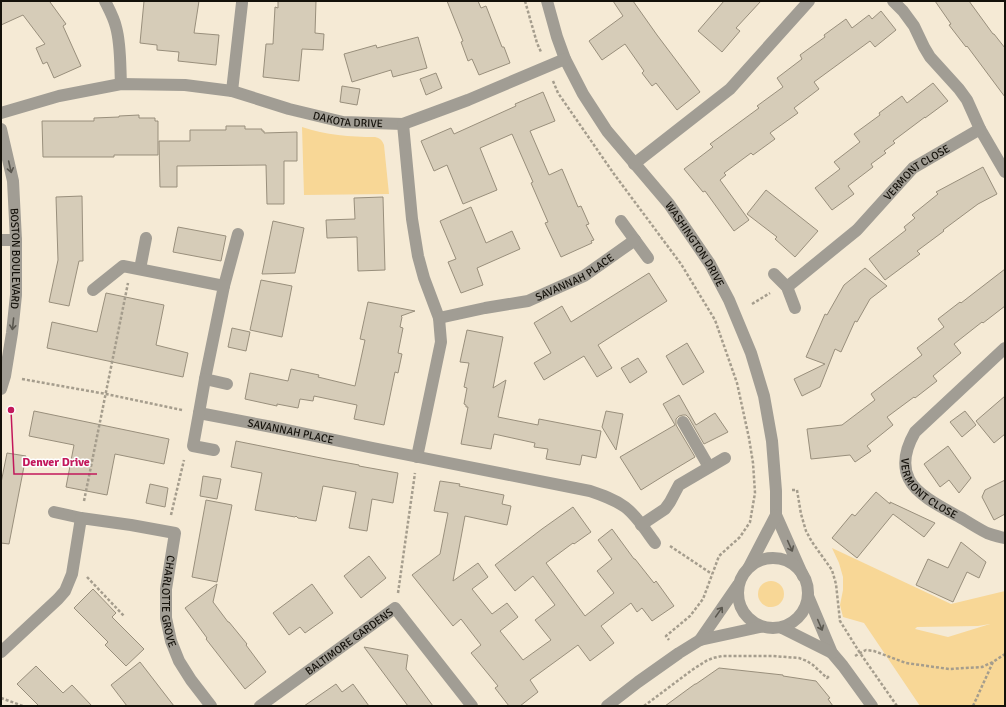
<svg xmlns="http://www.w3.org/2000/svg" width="1006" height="707" viewBox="0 0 1006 707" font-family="Signika,sans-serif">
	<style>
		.green { fill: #f8d796; fill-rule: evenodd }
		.building { fill: #d6ccb8; stroke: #998f7c }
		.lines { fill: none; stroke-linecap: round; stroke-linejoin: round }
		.path { stroke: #a59d8d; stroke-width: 2.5; stroke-dasharray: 3 2; stroke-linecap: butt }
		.minor { stroke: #a19d94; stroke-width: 12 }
		.oneway { stroke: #5a574f }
		.labels { text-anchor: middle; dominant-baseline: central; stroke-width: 3; stroke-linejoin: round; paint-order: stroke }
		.street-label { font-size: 11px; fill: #14110a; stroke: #fff }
		.leader { fill: none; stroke: #c2185b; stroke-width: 1.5 }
		.callout-dot { fill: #c2185b; stroke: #fff; stroke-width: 1.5 }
		.callout-label { font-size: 12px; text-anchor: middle; font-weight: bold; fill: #c2185b; stroke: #fff; stroke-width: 3; stroke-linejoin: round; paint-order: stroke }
	</style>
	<rect width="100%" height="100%" fill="#f5ead5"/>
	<g class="green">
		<path d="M302 127C326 135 350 137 375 137 380 138 382 140 384 145L389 194 304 195Z"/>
		<path d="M832 548 951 604 1005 591V706H920L864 623 843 617 840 605 843 590V577L839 563ZM990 624 948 637 915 629 917 627 978 626Z"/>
		<circle cx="771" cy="594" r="13"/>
	</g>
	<g class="building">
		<polygon points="1,1 52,1 50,2 66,24 63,26 81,66 54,78 47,62 43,64 36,48 45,44 23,15 1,25"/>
		<polygon points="144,1 199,1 194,33 219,35 216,65 178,61 179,52 157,50 157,45 140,43"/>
		<polygon points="278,1 316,1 315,33 324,34 323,50 302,49 299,81 263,77 266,44 273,44 275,7 278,8"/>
		<polygon points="447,1 478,1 481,8 486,6 502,47 504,47 510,63 479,75 472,59 468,61 461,42 463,41"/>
		<polygon points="613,1 633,1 657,35 700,92 677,110 656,83 652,86 642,73 644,71 625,44 602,60 589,41 623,16"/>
		<polygon points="724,1 761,1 736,28 740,31 722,52 698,31"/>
		<polygon points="935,1 969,1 993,34 994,34 1005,48 1005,97 967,46 966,47 949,25 951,24"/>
		<polygon points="881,11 896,30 875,47 870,41 814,82 819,89 794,108 798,113 770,133 775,139 753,155 751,153 724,173 726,175 720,180 749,220 734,231 705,191 703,192 684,169 713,147 710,144 759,108 757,106 783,87 777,78 802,59 800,55 825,37 824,35 846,19 852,28 869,15 872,19"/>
		<polygon points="418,37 427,68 393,77 391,70 352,82 344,54 376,45 377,48"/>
		<polygon points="436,73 442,88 426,95 420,79"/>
		<polygon points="933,83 948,101 925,118 925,117 893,141 895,143 884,151 886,153 871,164 873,167 848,186 854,194 832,210 815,188 840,169 834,162 860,142 854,134 880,115 879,113 902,96 907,103"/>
		<polygon points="342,86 360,89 357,105 340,102"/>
		<polygon points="543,92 555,121 530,131 549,175 562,169 578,207 581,206 589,224 586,225 594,240 591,241 592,243 561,257 545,223 548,222 531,183 533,182 512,134 480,148 497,190 463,204 447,165 434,171 421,141 451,128 454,134 516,106 515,104"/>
		<polygon points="139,115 139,118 155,118 155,121 158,121 158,155 114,155 114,157 43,157 42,121 94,121 94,118 119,117 119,116"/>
		<polygon points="226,126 245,126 245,129 262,129 262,131 264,131 264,133 297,132 297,161 284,161 284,204 267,204 266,165 177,166 177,187 160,187 159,141 190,141 190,130 226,130"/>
		<polygon points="983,167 997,194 978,204 943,230 944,231 917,251 920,254 885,280 869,259 906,230 904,227 915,218 912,215 938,194 936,192"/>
		<polygon points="766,190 818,231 795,257 775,239 777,237 747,214"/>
		<polygon points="82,196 83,261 79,261 69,306 49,302 58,260 56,197"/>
		<polygon points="383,197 385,270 358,271 357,237 327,238 326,220 355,219 354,198"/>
		<polygon points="471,207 486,243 512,231 520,249 477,268 483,285 461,293 448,262 456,259 440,221"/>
		<polygon points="273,221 304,228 295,273 262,274"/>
		<polygon points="178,227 226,236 221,261 173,252"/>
		<polygon points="865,268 887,286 870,299 857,322 855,321 841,352 835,349 820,387 802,396 794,379 825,364 806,357 825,314 827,315 844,285"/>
		<polygon points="1005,269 1005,306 983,323 982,322 954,344 961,353 933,376 937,381 915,398 914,397 887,417 893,425 867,446 871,451 855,462 850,455 811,459 807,429 842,425 875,400 871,394 922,355 917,348 944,327 938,319 960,302 961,303"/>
		<polygon points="649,273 667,301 598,345 612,368 597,377 584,356 544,380 534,363 551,353 534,323 562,306 571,322"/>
		<polygon points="261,280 292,286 282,337 250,330"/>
		<polygon points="106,293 164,305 156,345 188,353 183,377 47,348 52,322 97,332"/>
		<polygon points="368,302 415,311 401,316 402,317 400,327 403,328 398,353 402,354 398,373 395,372 384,425 354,419 357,405 314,396 313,401 300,399 298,408 277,404 277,406 245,399 250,373 288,381 291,369 319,375 318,377 355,386 365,340 360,339"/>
		<polygon points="232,328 250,332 246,351 228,347"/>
		<polygon points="467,330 503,337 493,388 506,380 498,417 538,425 539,419 601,431 596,458 582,455 580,465 546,459 548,449 534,447 535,443 494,434 491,449 461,444 468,407 466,407 466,405 464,404 467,388 464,387 469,363 460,362"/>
		<polygon points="687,343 704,372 683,385 666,356"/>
		<polygon points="638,358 647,372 630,383 621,368"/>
		<polygon points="679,395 696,425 715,413 728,432 704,444 689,418 686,415 683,415 679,416 676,419 676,425 695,457 665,475 641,490 620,457 675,425 663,404"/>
		<polygon points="1005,396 1005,434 994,443 976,421"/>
		<polygon points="34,411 169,439 164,464 115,454 107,495 66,487 74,445 29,436"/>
		<polygon points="606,411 623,414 616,450 602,427"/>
		<polygon points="965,411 976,425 962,437 950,422"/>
		<polygon points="236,441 326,459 359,465 359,466 398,473 393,503 372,499 367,531 349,528 356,492 323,486 316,521 298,518 296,516 295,517 255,510 262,473 231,467"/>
		<polygon points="948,446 971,478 959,493 949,480 940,487 924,464"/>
		<polygon points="7,453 26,456 9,544 1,543 1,483"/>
		<polygon points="203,476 221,479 217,499 200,496"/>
		<polygon points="1005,480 1005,514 994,520 982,497 985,490"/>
		<polygon points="440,481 460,484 459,486 504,495 502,504 511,506 507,525 465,516 453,581 478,563 488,577 472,589 492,614 507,603 518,617 500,631 523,660 551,640 535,620 555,605 533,576 515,591 495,565 542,529 573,507 591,532 574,544 573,543 546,563 585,616 614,593 597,571 612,559 598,540 612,529 634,559 635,559 654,583 656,581 674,606 652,621 642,608 637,612 631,603 601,626 614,643 590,661 578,645 530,680 538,692 520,706 509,706 495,688 498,686 471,653 481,645 461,619 453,626 412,575 440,554 448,513 434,511"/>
		<polygon points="150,484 168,488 165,507 146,503"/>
		<polygon points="876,492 890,504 890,502 935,523 924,537 893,514 857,558 832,538 852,514 855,516"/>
		<polygon points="206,500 232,505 217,582 192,577"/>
		<polygon points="961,542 986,562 979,578 967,572 953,602 916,585 928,559 948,568"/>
		<polygon points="369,556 386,578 361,598 344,576"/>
		<polygon points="217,584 213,602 228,622 229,622 247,644 246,645 266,672 245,689 206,639 207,638 185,608"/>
		<polygon points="312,584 333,613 305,633 300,627 289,635 273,613"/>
		<polygon points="93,589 116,613 112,617 144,649 126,666 105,645 108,642 74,608"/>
		<polygon points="364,647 408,655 406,669 433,706 408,706"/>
		<polygon points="140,662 174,706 127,706 111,685"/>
		<polygon points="36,666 63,693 72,685 92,706 39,706 17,684"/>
		<polygon points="719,668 783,675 783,676 816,681 830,698 828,699 833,706 665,706 695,684 696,684"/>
		<polygon points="336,684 342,692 353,684 369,706 304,706"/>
	</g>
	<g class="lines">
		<g class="path">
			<polyline points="525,1 537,43 541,52"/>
			<polyline points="553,81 558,93 614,174 681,264 715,320 737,383 749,438 753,463 755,493 750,522 740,537 719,556 703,599 690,616 666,636 669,640"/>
			<polyline points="752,304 770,293"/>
			<polyline points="22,379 106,394 182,410"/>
			<polyline points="792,490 797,490 801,514 806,531 812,542 832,570 836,584 840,621 860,653 897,706"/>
			<polyline points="84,501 128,283"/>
			<polyline points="171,515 184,460"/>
			<polyline points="670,546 712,574"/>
			<polyline points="87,577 124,616"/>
			<polyline points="398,593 415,473"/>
			<polyline points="855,656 860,653 866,650 874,651 906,663 949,669 982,667 993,662 1005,654"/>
			<polyline points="1,698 23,706"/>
			<polyline points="644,706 692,670 706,661 713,658 722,656 772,656 799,658 807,661 813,665 827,678 829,676"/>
			<polyline points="973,706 993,662"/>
		</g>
		<g class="minor">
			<path d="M105 1C109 9 114 18 116 27 121 45 120 66 121 84"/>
			<path id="s1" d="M547 1 557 37 565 59 583 94 607 131 669 204 710 264 729 300 751 353 764 396 772 441 776 491V515L803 576"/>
			<polyline points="893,1 903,11 914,26 924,47 930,57 959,89 967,100 980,129 1005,172"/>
			<polyline points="232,91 242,3 242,1"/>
			<path id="s2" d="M1 113 59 96 121 84 185 85 232 91 289 109 343 122 403 124 468 100 565 59"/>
			<polyline points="403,124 412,219 418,256 424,278 439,318 441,342 417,457"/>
			<path id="s3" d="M1 129 13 181 16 240V295L12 333 5 376 1 389"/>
			<polyline points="634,164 730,89 809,1"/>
			<polyline points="621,221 648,258"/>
			<polyline points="1,240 16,240"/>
			<polyline points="140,269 146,238"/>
			<polyline points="774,274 787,287 795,308"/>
			<polyline points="224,286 238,234"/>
			<path id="s4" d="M787 287 857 230 913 168 980 129"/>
			<polyline points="93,290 123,266 224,286 205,379 227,384"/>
			<path id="s5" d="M439 318 485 308 528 301 584 276 635 240"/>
			<path id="s6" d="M1005 348 915 432C907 446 901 463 909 479 917 496 947 510 963 519 971 524 979 529 987 533 993 535 999 537 1005 538"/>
			<path id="s7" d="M205 379 199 413 272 427 373 448 590 491C602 495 614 499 625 507 637 516 646 531 655 543"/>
			<polyline points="199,413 193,446 214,450"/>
			<polyline points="683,422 709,467"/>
			<polyline points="54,512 81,518"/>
			<polyline points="641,525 665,509 670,502 679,485 725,458"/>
			<circle cx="773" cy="593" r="35"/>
			<polyline points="749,567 776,515"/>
			<polyline points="808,596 832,653 843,666 872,706"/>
			<polyline points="782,628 832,653"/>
			<polyline points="700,640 738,585"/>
			<path id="s8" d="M1 652 58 599 65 591 72 574 81 518 131 525 175 533 166 589V618L171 641 179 661 191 680 211 706"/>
			<path id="s9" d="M260 706 395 608 472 706"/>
			<polyline points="607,706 638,682 679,653 700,640 760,627"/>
		</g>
	</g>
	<defs><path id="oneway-shaft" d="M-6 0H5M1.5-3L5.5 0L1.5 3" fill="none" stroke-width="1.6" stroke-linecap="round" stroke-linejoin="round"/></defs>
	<g class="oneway">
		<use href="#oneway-shaft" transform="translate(10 167) rotate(77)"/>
		<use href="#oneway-shaft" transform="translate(13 324) rotate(96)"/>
		<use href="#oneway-shaft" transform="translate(790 546) rotate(66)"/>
		<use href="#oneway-shaft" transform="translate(719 612) rotate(-55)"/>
		<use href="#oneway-shaft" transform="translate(820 625) rotate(67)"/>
	</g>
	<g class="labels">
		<g class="street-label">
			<text stroke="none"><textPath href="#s2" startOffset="355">DAKOTA DRIVE</textPath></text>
			<text stroke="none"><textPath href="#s4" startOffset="174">VERMONT CLOSE</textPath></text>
			<text stroke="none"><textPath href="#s1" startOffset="288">WASHINGTON DRIVE</textPath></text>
			<text stroke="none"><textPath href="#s3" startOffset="131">BOSTON BOULEVARD</textPath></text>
			<text stroke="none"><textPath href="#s5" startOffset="143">SAVANNAH PLACE</textPath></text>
			<text stroke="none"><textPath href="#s7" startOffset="128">SAVANNAH PLACE</textPath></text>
			<text stroke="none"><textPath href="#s6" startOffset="192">VERMONT CLOSE</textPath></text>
			<text stroke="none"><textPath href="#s8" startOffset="328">CHARLOTTE GROVE</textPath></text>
			<text stroke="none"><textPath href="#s9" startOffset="110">BALTIMORE GARDENS</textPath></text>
		</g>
	</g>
	<path class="leader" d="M11 410L14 474H97"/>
	<circle class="callout-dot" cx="11" cy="410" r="4"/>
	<g class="callout-label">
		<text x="56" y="466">Denver Drive</text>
	</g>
	<rect width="1006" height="707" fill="none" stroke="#14110a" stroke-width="4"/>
</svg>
